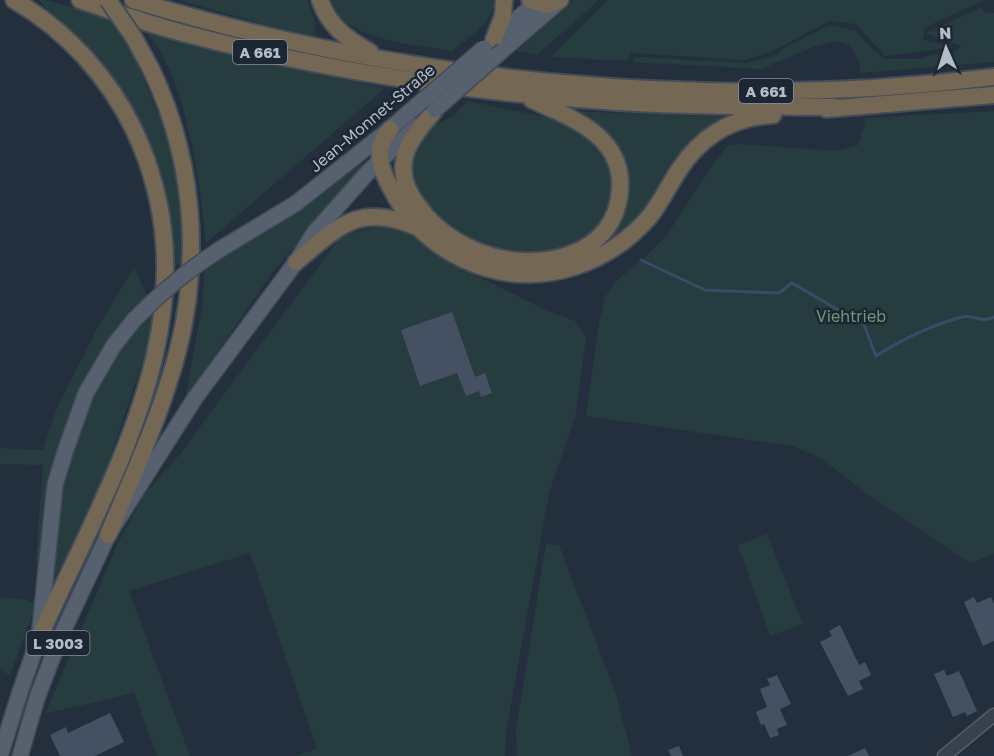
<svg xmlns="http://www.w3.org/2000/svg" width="994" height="756" viewBox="0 0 994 756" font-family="'Golos Text',sans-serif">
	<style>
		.green { fill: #263c3f }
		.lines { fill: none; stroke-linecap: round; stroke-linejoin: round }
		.stream { stroke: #394c67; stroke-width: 3 }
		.building { fill: #455162 }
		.minor-casing { stroke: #565f6c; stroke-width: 15 }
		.major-casing { stroke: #414a57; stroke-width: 18 }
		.highway-casing { stroke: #434c59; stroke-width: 20 }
		.minor { stroke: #38414e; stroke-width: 12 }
		.major { stroke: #56606e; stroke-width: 15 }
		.highway { stroke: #746855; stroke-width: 16 }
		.major-bridge-casing { stroke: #414a57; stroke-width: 18; stroke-linecap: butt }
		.highway-bridge-casing { stroke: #434c59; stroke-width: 20; stroke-linecap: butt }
		.major-bridge { stroke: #56606e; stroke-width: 15 }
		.highway-bridge { stroke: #746855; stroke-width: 16 }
		.labels { text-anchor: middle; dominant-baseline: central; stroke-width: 5; stroke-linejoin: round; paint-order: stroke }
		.shield { fill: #1d2633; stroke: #878f9c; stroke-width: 1.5 }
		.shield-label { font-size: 15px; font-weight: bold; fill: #b4bcc9 }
		.street-label { font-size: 16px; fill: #b4bcc9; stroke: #1d2633 }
		.park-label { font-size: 16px; fill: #6b9a76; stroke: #1d2633 }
	</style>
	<rect width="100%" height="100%" fill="#242f3e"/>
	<g class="green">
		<polygon points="39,0 46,0 110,18 133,52 168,139 179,182 186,258 172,269 162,174 116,86"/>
		<polygon points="178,0 308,0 314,19 316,39"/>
		<path d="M332 0H494C495 22 467 38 452 51 419 45 359 42 337 13 335 10 333 4 332 0Z"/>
		<polygon points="574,0 599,0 537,55 517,51"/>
		<polygon points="608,0 984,0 924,28 923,40 954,47 885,56 856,24 829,21 775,50 745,60 631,53 627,61 551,57"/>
		<polygon points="980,8 986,13 994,13 994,62 861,73 858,59 850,45 835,41 816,46 761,69 633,62 635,57 746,63 777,55 784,48 829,25 856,31 866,43 884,59 920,59 934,54 949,56 962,46 925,33"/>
		<path d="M143 28 218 49 385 88 206 243C200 184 190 107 162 54 157 45 149 36 143 28Z"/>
		<polygon points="467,101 556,119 583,131 601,146 613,166 615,187 611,208 601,227 571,252 521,255 492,249 482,244 468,242 428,211 416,188 411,174 417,146 429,127 454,116"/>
		<polygon points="567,111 732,117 664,184 630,229 596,252 609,235 626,181"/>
		<polygon points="994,111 994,554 970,563 867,494 821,458 792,446 586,416 599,322 605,297 616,281 645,257 667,235 711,167 727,146 739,144 823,150 841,150 858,145 865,125 864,118"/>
		<polygon points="359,161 364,165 273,272 185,399 203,302 204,272 263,230 315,199"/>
		<polygon points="382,225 415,234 467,271 546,310 575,321 586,337 576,414 549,493 506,732 505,756 296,756 317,749 250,553 129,591 190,756 157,756 134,693 45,714 118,543 143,496 180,454 341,236"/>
		<polygon points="134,268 157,318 102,482 49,590 53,553 38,571 36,557 43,465 0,464 0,448 43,450 57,408 98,327"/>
		<polygon points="767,534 803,624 770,636 738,545"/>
		<polygon points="546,544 559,545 616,694 632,756 517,756 516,730"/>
		<polygon points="0,597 25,599 36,604 10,675 0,670"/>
	</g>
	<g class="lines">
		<path class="stream" d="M641 260 705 290 779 293 792 283 864 325 876 356C903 339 931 325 962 317 975 314 979 324 994 317"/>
	</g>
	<g class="building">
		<polygon points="452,312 475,377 485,373 492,393 481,397 479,391 466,396 457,373 420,386 401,330"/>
		<polygon points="974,597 977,603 991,597 994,604 994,641 983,646 964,602"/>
		<polygon points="840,625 859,665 865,662 871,675 859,681 863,689 848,696 820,642 832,636 829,631"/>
		<polygon points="944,670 947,676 959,671 977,711 967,716 965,712 953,717 934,674"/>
		<polygon points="777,675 791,704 780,709 787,725 777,729 779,735 770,738 764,724 761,725 756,712 767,707 760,689 770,685 767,679"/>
		<polygon points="110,713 124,742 95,756 60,756 50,735 66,727 68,733"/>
		<polygon points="679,746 683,756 671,756 668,750"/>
		<polygon points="865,748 869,756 848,756"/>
	</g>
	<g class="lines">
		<defs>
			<polyline id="minor" points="944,756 994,715"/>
			<g id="major">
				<polyline points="493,40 539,0"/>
				<polyline points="503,50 561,0"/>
				<polyline points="219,250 295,204 390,129 414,108"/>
				<polyline points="0,756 20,692 39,638 55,485 65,452 86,393 114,345 134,320"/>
				<polyline points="20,756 37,698 59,640 108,535 195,398 296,262 314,233 370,170 417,126"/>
			</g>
			<g id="highway">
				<path d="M14 0C66 30 109 77 135 132 218 311 111 476 39 638"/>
				<path d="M80 0C114 12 148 24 183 33 325 71 472 93 618 102 690 107 763 106 835 107"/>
				<path d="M133 0C407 83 709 112 994 77"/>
				<path d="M320 0C328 25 347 39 370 52"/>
				<polyline points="530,0 547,5 560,0"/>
				<polyline points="494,39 503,16 504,0"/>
				<polyline points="826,109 994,95"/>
				<path d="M435 110C423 125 407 141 404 161 401 178 408 193 419 207 435 229 459 245 485 254 538 272 615 258 620 190 624 136 572 118 532 100"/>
				<path d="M390 129C386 135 380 143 380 150 377 167 392 190 400 204 419 235 452 258 486 268 546 286 610 263 650 216 661 202 669 185 679 170 701 136 733 117 773 115"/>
				<path d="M296 262C339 226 359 202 417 227"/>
				<path d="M108 535C128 486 151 438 167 387 203 282 199 170 151 69"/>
			</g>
		</defs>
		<use href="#minor" class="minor-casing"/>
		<use href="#major" class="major-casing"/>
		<use href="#highway" class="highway-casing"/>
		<use href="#minor" class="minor"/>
		<use href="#major" class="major"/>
		<use href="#highway" class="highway"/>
		<defs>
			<g id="major-bridge">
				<polyline points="414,108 484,48"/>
				<polyline points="435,110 503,50"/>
				<path d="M134 320C160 293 188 270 219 250"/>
			</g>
			<polyline id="highway-bridge" points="108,0 133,36 151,69"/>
		</defs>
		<use href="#major-bridge" class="major-bridge-casing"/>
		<use href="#highway-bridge" class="highway-bridge-casing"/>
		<use href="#major-bridge" class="major-bridge"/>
		<use href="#highway-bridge" class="highway-bridge"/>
	</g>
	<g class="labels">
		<g class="shield">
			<rect x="233" y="40" width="54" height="24" rx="4.5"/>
			<rect x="739" y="79" width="54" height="24" rx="4.5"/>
			<rect x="26.5" y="631" width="63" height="24" rx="4.5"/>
		</g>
		<g class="shield-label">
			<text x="260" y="52">A 661</text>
			<text x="766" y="91">A 661</text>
			<text x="58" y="643">L 3003</text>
		</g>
		<g class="street-label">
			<text transform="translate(372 118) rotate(-40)">Jean-Monnet-Straße</text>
		</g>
		<g class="park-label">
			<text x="851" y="316">Viehtrieb</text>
		</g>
	</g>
	<g transform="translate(946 48) rotate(357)" stroke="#1d2633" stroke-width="4.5" paint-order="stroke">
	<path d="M0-4.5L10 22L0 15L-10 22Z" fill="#b4bcc9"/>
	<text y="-9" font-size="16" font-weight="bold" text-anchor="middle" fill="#b4bcc9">N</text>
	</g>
</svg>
